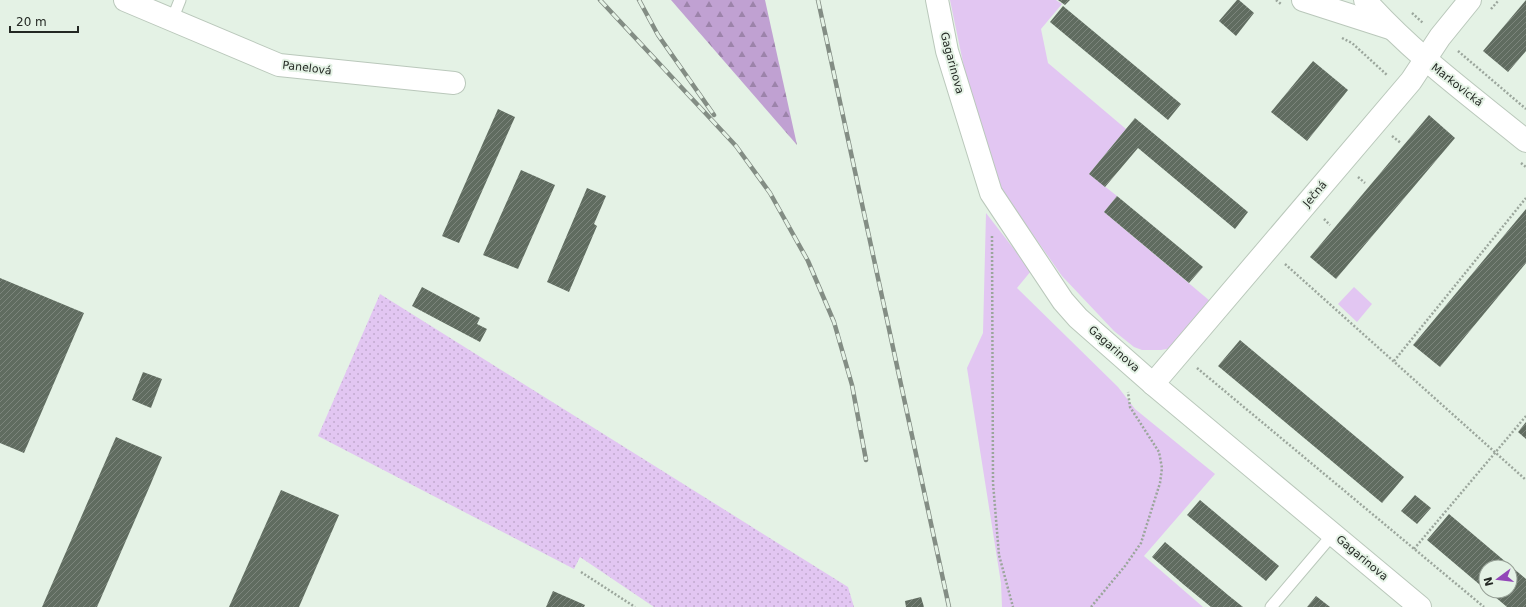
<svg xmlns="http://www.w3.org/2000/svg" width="1526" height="607" viewBox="0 0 1526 607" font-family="'DejaVu Sans',sans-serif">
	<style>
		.grass { fill: url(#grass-dots) }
		.forest { fill: url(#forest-firs) }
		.park { fill: #e2c6f2 }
		.building { fill: url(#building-hatch) }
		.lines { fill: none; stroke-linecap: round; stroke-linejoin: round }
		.lane-casing { stroke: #bac8bb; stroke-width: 13 }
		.street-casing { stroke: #bac8bb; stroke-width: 24 }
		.path { stroke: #9ba69c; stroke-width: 2.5; stroke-dasharray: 2 2; stroke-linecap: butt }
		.lane { stroke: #fff; stroke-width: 11 }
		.street { stroke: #fff; stroke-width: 22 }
		.rail-casing { stroke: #838d84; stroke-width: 4.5 }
		.rail { stroke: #e4f2e5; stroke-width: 3; stroke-dasharray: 9; stroke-linecap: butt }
		.labels { text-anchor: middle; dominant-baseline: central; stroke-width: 4; stroke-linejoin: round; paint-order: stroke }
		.street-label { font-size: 11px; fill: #232823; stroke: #e4f2e5 }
	</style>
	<defs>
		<pattern id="grass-dots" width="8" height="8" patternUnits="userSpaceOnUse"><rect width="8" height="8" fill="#e2c6f2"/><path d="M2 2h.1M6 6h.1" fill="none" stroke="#c2aacf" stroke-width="1.8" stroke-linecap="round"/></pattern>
		<pattern id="forest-firs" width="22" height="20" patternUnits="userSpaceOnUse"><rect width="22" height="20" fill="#c0a1d2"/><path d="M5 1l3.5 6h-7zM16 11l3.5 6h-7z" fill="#9c83aa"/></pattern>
		<pattern id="building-hatch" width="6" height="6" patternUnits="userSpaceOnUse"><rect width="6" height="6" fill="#606c60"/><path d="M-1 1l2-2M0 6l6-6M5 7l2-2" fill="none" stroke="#7c857c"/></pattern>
	</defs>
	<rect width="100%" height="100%" fill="#e4f2e5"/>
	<polygon class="grass" points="380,294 848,587 854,607 654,607 580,557 574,569 318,436"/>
	<polygon class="forest" points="671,0 765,0 797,145"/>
	<g class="park">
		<polygon points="950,0 1056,0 1062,4 1041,29 1048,63 1126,129 1089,174 1117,196 1104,212 1210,301 1174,343 1167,349 1161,350 1142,350 1134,347 1114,331 1062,276 1000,188 966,77"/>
		<polygon points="986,213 1031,271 1017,288 1118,387 1135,409 1215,474 1144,556 1203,607 1002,607 1001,583 967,368 983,333"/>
		<polygon points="1354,287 1372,304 1357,322 1338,304"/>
	</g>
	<g class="building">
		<polygon points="1058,0 1070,0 1065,5"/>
		<polygon points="1237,0 1239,0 1254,13 1236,36 1219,21"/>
		<polygon points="1526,0 1526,51 1508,72 1483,51"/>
		<polygon points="1063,6 1181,104 1168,120 1050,22"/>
		<polygon points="1313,61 1348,90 1307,141 1271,112"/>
		<polygon points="498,109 515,117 459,243 442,236"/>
		<polygon points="1429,115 1455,138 1336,279 1310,257"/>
		<polygon points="1135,118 1248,212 1235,229 1138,148 1105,187 1089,174"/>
		<polygon points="521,170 555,185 518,269 483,255"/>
		<polygon points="587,188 606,196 594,224 597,226 569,292 547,282"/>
		<polygon points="1117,196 1203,267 1189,283 1104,212"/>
		<polygon points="1526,209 1526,263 1440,367 1413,345"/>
		<polygon points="0,278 84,313 24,453 0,443"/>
		<polygon points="422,287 480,318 477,324 487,329 480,342 412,306"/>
		<polygon points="1240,340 1404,477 1382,503 1218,366"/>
		<polygon points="143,372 162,379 151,408 132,400"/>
		<polygon points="1526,422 1526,439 1518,432"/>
		<polygon points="116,437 162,457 149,488 97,607 42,607"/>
		<polygon points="281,490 339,515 299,607 229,607"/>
		<polygon points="1415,495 1431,508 1417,524 1401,511"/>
		<polygon points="1200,500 1279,566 1266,581 1187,515"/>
		<polygon points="1449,514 1526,579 1526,607 1507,607 1488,591 1510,591 1510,567 1486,567 1486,590 1427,540"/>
		<polygon points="1165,542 1228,595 1243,607 1211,607 1183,584 1152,557"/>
		<polygon points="553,591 585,605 584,607 546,607"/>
		<polygon points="1316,596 1330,607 1307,607"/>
		<polygon points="921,597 924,607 906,607 905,601"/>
	</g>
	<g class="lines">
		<defs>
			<g id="lane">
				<polyline points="172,20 180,0"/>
				<polyline points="1271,607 1333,534"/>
			</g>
			<g id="street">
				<polyline points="125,0 279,65 454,83"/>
				<polyline points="937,0 947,51 991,193 1063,301 1078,318 1153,384 1420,607"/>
				<polyline points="1303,0 1390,28"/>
				<path d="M1365 0C1413 54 1471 96 1526 141"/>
				<polyline points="1153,384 1411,81 1440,37 1470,0"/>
			</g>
		</defs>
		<use href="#lane" class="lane-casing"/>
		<use href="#street" class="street-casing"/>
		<g class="path">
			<polyline points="1276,0 1281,4"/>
			<polyline points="1491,9 1499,0"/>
			<polyline points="1412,13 1423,23"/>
			<polyline points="1342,38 1352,43 1387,75"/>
			<polyline points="1458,51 1526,109"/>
			<polyline points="1392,136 1401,143"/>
			<polyline points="1521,163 1526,167"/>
			<polyline points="1358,177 1365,183"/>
			<polyline points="1324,219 1330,225"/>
			<polyline points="992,236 993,483 999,555 1013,607"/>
			<polyline points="1285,264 1526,480"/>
			<polyline points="1394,361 1526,198"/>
			<polyline points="1197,368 1484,607"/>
			<polyline points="1414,549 1526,416"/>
			<polyline points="581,572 635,607"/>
			<polyline points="1091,607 1125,566 1141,543 1160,483 1162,468 1159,452 1130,407 1128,392"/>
		</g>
		<use href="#lane" class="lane"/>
		<use href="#street" class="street"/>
		<defs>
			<g id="rail">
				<polyline points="600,0 736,146 770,193 808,261 834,322 852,385 866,460"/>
				<polyline points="639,0 658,35 714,115"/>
				<polyline points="818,0 949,607"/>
			</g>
		</defs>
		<use href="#rail" class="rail-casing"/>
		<use href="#rail" class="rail"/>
	</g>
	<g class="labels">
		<g class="street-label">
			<text transform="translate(952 63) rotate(75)">Gagarinova</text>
			<text transform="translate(307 68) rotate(7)">Panelová</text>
			<text transform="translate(1457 85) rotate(38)">Markovická</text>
			<text transform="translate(1315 194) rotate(-50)">Ječná</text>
			<text transform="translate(1114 349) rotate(41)">Gagarinova</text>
			<text transform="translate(1362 558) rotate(40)">Gagarinova</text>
		</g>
	</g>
	<g transform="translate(1498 579) rotate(255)"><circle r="19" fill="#e4f2e5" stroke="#97a197"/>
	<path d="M0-3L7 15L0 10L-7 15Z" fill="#9347b8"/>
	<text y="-6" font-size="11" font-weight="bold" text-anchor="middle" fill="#232823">N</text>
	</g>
	<path d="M10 26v6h68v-6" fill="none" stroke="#232823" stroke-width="2"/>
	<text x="16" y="26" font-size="12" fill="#232823" stroke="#e4f2e5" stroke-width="3" paint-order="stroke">20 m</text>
</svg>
